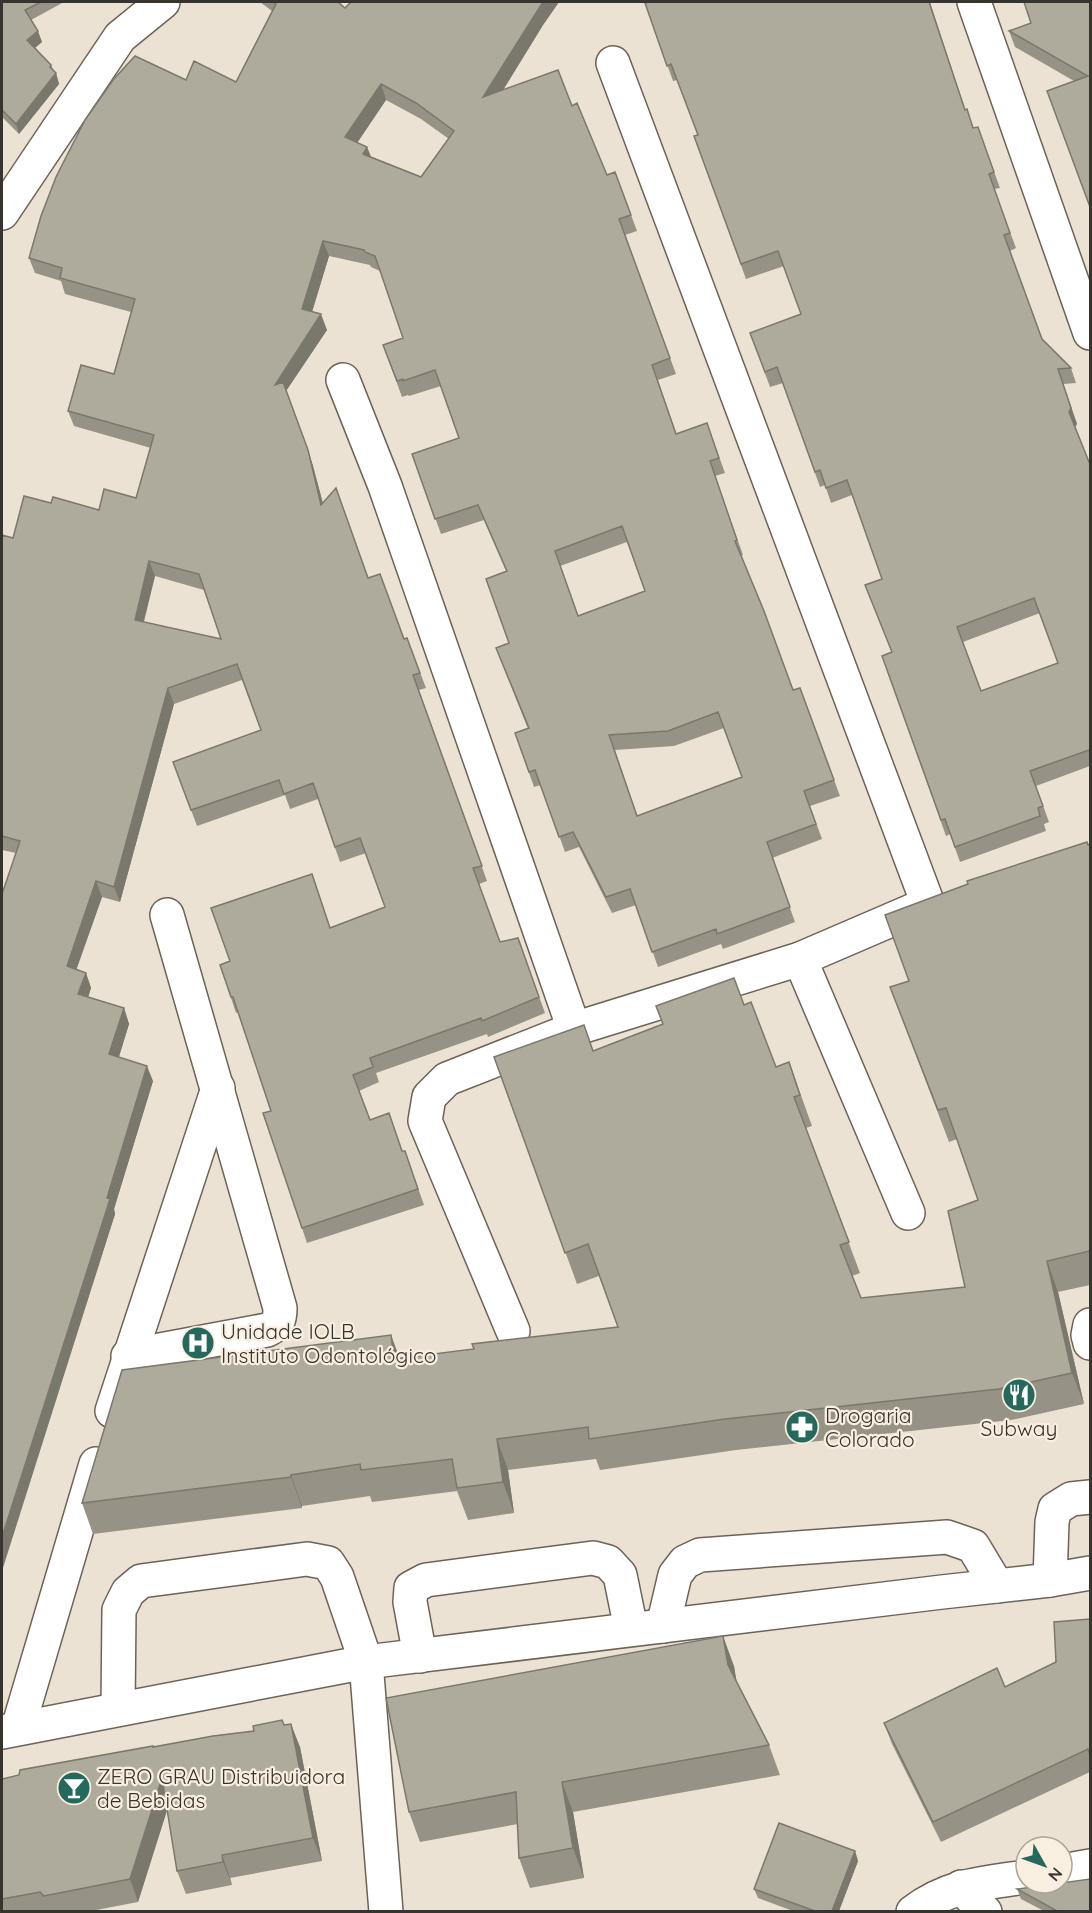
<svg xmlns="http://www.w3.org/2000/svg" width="1092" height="1913" viewBox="0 0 1092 1913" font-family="Quicksand,sans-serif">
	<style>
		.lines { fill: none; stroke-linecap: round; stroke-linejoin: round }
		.minor-casing { stroke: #6c6357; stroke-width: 36 }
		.minor { stroke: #fff; stroke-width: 33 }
		.wall { fill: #969386; fill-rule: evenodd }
		.shaded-wall { fill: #7a786d }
		.building { fill: #afab9c; stroke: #7a786d; stroke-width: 1.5; fill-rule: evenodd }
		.labels { text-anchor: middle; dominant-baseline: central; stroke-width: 4.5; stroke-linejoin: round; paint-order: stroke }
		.poi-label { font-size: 21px; fill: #37332e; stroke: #f9efe1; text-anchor: start }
	</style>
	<rect width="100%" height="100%" fill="#ece2d4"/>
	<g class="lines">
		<defs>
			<g id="minor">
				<polyline points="974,2 1090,333"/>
				<polyline points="613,63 928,904"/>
				<polyline points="2,213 120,37 163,2"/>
				<polyline points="343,380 385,486 574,1029"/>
				<polyline points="800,959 908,1213"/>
				<polyline points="1090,1325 1088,1335 1090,1343"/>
				<polyline points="513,1331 425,1121 429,1097 447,1079 574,1029 800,959 928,904"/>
				<path d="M128 1356 267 1330C278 1325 280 1320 280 1308L167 915"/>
				<polyline points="112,1411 218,1088"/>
				<polyline points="1050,1580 1052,1522 1055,1509 1071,1499 1090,1497"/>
				<polyline points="663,1626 675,1575 685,1562 700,1555 947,1537 973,1546 997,1586"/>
				<polyline points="420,1656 410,1602 411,1588 426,1580 593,1558 608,1562 620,1575 631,1629"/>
				<polyline points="118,1709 119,1610 128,1592 141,1581 307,1559 328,1563 337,1577 366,1662 386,1912"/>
				<polyline points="18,1728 96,1464"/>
				<polyline points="2,1732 366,1662 942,1592 1050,1580 1090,1573"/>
				<polyline points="1062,1871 1090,1866"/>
				<polyline points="961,1887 985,1912"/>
				<path d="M913 1912C948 1885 984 1883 1026 1877"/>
			</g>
		</defs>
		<use href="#minor" class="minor-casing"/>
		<use href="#minor" class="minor"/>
	</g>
	<g class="wall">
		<polygon points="2,2 64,2 31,20 42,42 35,48 56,73 59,84 19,134 2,117"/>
		<path d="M260 2H338L345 8 351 2H559L543 25 503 90 572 106 607 175 615 172 637 231 625 235 676 374 658 380 676 434 707 423 725 473 715 476 743 555 741 556 793 690 800 688 840 796 810 806 822 839 772 858 795 922 723 949 721 944 658 967 636 905 612 913 579 847 565 852 541 785 534 787 515 733 528 729 496 648 509 643 506 571 484 520 441 534 412 454 459 438 441 386 409 396 408 395 402 397 383 345 403 338 380 271 371 267 370 265 329 256 312 312 327 330 286 391 313 466 323 503 368 578 404 639 407 638 426 688 419 690 487 881 479 884 500 942 518 938 545 1013 488 1037 487 1034 376 1073 379 1082 359 1091 370 1120 402 1151H405L424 1205 307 1243 302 1228 271 1111 238 1012 236 1013 220 965 330 928 385 907 366 853 340 862 318 799 290 809 285 795 197 826 173 762 261 730 242 680 174 704 120 902 102 897 76 970 86 973 91 988 88 997 124 1008 129 1024 119 1057 153 1081 114 1209 115 1214 15 1527 16 853 2 850V535L13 538 51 503 99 510 136 498 151 448 74 426 68 411 114 374 131 312 65 294 61 281 35 273 29 258 186 80 236 82 272 11ZM386 100 421 119 449 139 421 177 371 157 367 147 357 143ZM627 542 645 591 578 616 560 566ZM155 576 204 590 221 639 144 622ZM724 728 742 777 637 816 615 750 674 746Z"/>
		<path d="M650 2H930L965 110 973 128 978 127 1000 188 994 189 1016 248 1010 251 1042 339 1071 368 1076 383 1063 384 1077 424 1075 427 1089 462 1090 461V766L1036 786 1049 822 1044 824 1046 831 960 862 950 834 946 836 882 656 892 652 865 585 882 579 852 495 831 503 825 485 820 487 783 383 770 387 750 333 801 314 784 266 746 279 694 136 698 135 677 80 673 81 645 3ZM1040 613 1058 663 981 691 963 642Z"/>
		<polygon points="1090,2 1090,208 1074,81 1015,47 1009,31"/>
		<polygon points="1090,844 1090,1285 1058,1292 1084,1404 1011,1420 736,1450 600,1470 596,1459 508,1470 514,1513 468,1520 457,1491 372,1502 370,1496 302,1506 302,1508 93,1534 82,1503 400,1358 474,1349 618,1327 599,1276 577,1284 494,1057 593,1051 744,1005 776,1067 789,1062 812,1126 806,1128 860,1273 852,1276 861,1298 965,1287 978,1200 957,1139 949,1142 890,987 909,981"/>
		<polygon points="1090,1619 1090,1772 941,1842 892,1744 884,1723 1005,1687 1056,1662"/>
		<polygon points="734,1666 736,1682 769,1745 780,1775 573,1812 584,1878 530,1888 519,1858 518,1824 420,1842 409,1812"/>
		<polygon points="282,1720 284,1725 300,1747 322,1861 230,1878 232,1885 186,1894 177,1871 167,1810 138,1902 91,1911 2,1911 2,1779 154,1747 254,1731"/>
		<polygon points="855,1851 858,1861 839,1911 793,1911 758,1898 754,1889"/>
		<polygon points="1017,1889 1090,1911 1044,1911 1021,1899"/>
	</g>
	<g class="shaded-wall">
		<polygon points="543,2 559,2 543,25 489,113 483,97"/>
		<polygon points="38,31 42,42 31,51 27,40"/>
		<polygon points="51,65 55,74 56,73 59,84 19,134 16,124"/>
		<polygon points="381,84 386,100 351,152 345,137"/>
		<polygon points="367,147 373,162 363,154"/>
		<polygon points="323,241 329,256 308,325 302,309"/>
		<polygon points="321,314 327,330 280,400 275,385"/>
		<polygon points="1058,369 1077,424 1075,427 1069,412"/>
		<polygon points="308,450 313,466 327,520 321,505"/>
		<polygon points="149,561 155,576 140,635 135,620"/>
		<polygon points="168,688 174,704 120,902 114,887"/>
		<polygon points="96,881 102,897 72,982 67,966"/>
		<polygon points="86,973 91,988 84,1010 78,994"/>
		<polygon points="124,1008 129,1024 115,1069 109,1054"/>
		<polygon points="147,1066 153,1081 114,1209 115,1214 2,1571 2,1537"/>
		<polygon points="1047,1261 1058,1292 1084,1404 1072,1373"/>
		<polygon points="391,1335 403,1367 394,1359"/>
		<polygon points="497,1439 508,1470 514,1513 503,1482"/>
		<polygon points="291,1475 302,1506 302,1508 291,1477"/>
		<polygon points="723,1636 734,1666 739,1695 728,1665"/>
		<polygon points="291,1724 300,1747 322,1861 313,1838"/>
		<polygon points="162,1778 170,1801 138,1902 130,1879"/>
		<polygon points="562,1782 573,1812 584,1878 573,1848"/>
		<polygon points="855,1851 858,1861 839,1911 832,1911"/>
		<polygon points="222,1855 230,1878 232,1885 223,1862"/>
	</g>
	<g class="building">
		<polygon points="2,2 41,2 25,10 38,31 27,40 51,65 50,67 56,73 16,124 2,110"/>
		<path d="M273 2H338L345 8 351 2H543L483 97 558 70 572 106 577 103 607 175 615 172 631 215 619 219 670 358 652 365 676 434 707 423 719 458 710 461 737 540 735 541 764 611 793 690 800 688 834 780 804 791 816 824 767 842 790 907 717 934 716 929 652 952 630 889 606 897 573 832 559 837 535 770 529 772 515 733 529 728 496 648 509 643 486 579 507 571 478 505 435 519 412 454 459 438 435 370 403 381V379L397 381 383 345 403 338 375 256 365 252 364 250 323 241 302 309 321 314 275 385 283 382 308 450 321 505 336 488 368 578 380 574 404 639 407 638 420 673 413 675 482 866 473 868 500 942 518 938 539 997 482 1021 481 1018 370 1058 373 1067 353 1075 370 1120 389 1113 402 1151H405L418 1189 302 1228 263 1113 271 1111 233 997H231L220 965 230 961 211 908 312 874 330 928 385 907 360 838 335 847 313 783 284 794 279 780 191 810 173 762 261 730 237 664 168 688 114 887 96 881 67 966 86 973 78 994 124 1008 109 1054 147 1066 107 1198 110 1199 2 1537V894L20 841 2 836V535L13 538 24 496 51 503 53 497 99 510 104 489 136 498 154 435 68 411 81 365 114 374 135 299 60 278 62 268 29 258 41 216 56 177 85 120 113 80 135 56 186 80 194 61 236 82 276 4ZM381 84 416 103 454 131 421 177 363 154 367 147 345 137ZM622 526 645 591 578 616 555 551ZM149 561 199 574 221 639 135 620ZM718 712 742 777 637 816 609 735 668 731Z"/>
		<path d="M650 2H929L965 110 967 109 973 128 978 127 994 172 989 174 1010 233 1004 235 1042 339 1071 368 1058 369 1071 408 1069 412 1089 462 1090 461V755L1089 750 1030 771 1043 806 1038 808 1040 816 955 847 945 819 941 820 882 656 892 652 865 585 882 579 847 480 826 488 820 470 815 472 777 367 765 372 750 333 801 314 778 251 741 264 694 136 698 135 671 64 667 66 645 3ZM1034 598 1058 663 981 691 957 627Z"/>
		<polygon points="1024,2 1090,2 1090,207 1047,91 1088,76 1009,31 1031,23"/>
		<polygon points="1087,842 1088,845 1090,844 1090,1251 1047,1261 1072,1373 999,1389 725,1419 589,1439 588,1427 497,1439 503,1482 457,1488 452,1459 361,1470 360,1464 291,1475 291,1477 82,1503 122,1370 391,1335 394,1359 474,1349 472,1344 618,1327 588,1244 565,1253 494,1057 584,1025 593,1051 663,1024 656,1006 734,978 744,1005 751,1002 776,1067 789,1062 800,1095 794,1097 849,1242 840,1245 861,1298 965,1287 948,1211 978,1200 946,1108 938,1110 890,987 909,981 885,915 968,884 967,881"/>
		<polygon points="1090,1619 1090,1755 1088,1749 933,1822 884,1723 997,1668 1005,1687 1056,1662 1054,1622"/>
		<polygon points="723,1636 728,1665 769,1745 562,1782 573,1848 519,1858 516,1792 409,1812 386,1698"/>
		<polygon points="282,1720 284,1725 291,1724 313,1838 222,1855 223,1862 177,1871 162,1778 130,1879 44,1896 40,1892 2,1899 2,1779 19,1775 20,1770 153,1746 153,1747 213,1736 254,1731 253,1726"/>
		<polygon points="779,1823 855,1851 832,1911 815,1911 754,1889"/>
		<polygon points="1090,1879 1090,1911 1057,1911 1017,1889"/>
	</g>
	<defs>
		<symbol id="hospital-disc" viewBox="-11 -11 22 22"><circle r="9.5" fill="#24695b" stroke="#f9efe1"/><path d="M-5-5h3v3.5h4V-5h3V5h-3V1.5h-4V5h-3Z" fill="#fff"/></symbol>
		<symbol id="restaurant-disc" viewBox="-11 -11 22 22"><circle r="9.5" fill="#24695b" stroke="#f9efe1"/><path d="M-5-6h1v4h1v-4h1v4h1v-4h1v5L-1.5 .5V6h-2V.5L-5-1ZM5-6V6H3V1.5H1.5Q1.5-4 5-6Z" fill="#fff"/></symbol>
		<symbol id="pharmacy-disc" viewBox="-11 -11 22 22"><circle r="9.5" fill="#24695b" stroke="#f9efe1"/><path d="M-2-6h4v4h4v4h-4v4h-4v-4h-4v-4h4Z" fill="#fff"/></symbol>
		<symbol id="bar-disc" viewBox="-11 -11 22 22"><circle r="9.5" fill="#24695b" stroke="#f9efe1"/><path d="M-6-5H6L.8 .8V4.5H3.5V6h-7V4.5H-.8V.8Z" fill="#fff"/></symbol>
	</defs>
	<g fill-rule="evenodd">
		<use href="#hospital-disc" x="179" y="1324" width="38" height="38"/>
		<use href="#restaurant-disc" x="1000" y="1376" width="38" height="38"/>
		<use href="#pharmacy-disc" x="783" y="1408" width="38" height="38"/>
		<use href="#bar-disc" x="55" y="1769" width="38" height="38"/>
	</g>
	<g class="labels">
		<g class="poi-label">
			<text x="221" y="1331">Unidade IOLB<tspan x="221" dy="24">Instituto Odontológico</tspan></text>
			<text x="825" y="1415">Drogaria<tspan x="825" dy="24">Colorado</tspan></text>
			<text x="1019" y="1428" text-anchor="middle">Subway</text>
			<text x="97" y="1776">ZERO GRAU Distribuidora<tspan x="97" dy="24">de Bebidas</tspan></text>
		</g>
	</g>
	<rect width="1092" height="1913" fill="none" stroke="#37332e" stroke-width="6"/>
	<g transform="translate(1044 1865) rotate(130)"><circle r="28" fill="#f9efe1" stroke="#aba499" stroke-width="1.5"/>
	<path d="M0-4.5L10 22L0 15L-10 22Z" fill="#24695b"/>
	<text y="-9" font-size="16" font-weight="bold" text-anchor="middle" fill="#37332e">N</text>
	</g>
</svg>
